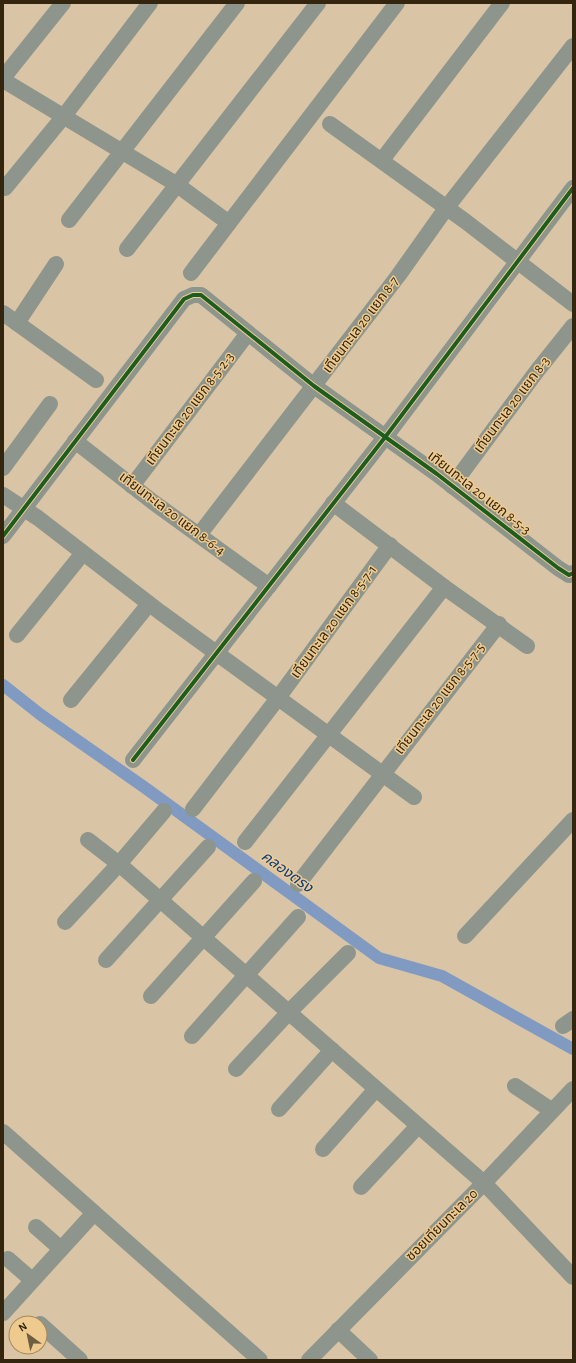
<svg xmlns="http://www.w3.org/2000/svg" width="576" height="1363" viewBox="0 0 576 1363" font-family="'Alegreya Sans','Noto Sans Thai',sans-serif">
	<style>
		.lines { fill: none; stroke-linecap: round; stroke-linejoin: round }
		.canal { stroke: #809ac2; stroke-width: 12 }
		.minor { stroke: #8d958c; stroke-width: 16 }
		.cycleway-casing { stroke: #efca8f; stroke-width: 6 }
		.cycleway { stroke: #1b5e20; stroke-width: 4 }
		.labels { text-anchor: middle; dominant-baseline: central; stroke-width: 3; stroke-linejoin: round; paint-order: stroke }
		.street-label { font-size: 14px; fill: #34260e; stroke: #efca8f }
		.water-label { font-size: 15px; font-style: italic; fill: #023d92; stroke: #efca8f }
	</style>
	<rect width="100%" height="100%" fill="#d9c5a5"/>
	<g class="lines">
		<polyline class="canal" points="3,685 41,715 144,787 379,958 442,976 573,1049"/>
		<g class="minor">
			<polyline points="3,78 63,3"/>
			<polyline points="3,80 176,184 229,223 397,3"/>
			<polyline points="330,124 465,221 573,304"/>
			<polyline points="382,160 502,3"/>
			<polyline points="5,188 64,116 150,3"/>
			<polyline points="69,220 237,3"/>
			<polyline points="127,249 318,3"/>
			<polyline points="191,273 229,223"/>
			<polyline points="3,313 96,380"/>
			<polyline points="17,323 56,264"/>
			<polyline points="75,441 153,502 269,586"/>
			<polyline points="3,468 50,404"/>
			<polyline points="132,486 248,333"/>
			<polyline points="452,486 537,371 573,326"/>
			<polyline points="3,495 38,518 160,612 414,797"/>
			<polyline points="333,503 444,587 527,646"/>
			<polyline points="199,535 398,276 447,207 573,46"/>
			<polyline points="3,536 184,299 193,295 201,295 314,386 437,474 558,568 569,575 573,573"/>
			<polyline points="17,635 83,553"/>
			<polyline points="71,700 149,604"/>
			<polyline points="133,760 386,436 573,188"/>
			<polyline points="193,809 278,698 390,545"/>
			<polyline points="88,840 119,864 484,1183 573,1277"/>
			<polyline points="245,842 444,587"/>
			<polyline points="298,884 499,624"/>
			<polyline points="65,922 119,864 164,811"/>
			<polyline points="465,936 573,820"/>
			<polyline points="106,960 208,847"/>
			<polyline points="151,996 254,881"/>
			<polyline points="563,1026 573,1019"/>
			<polyline points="192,1036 298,917"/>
			<polyline points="236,1069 289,1012 348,953"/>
			<polyline points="515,1086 551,1110"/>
			<polyline points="279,1109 332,1050"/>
			<polyline points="3,1132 260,1360"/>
			<polyline points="323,1149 376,1089"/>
			<polyline points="361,1187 418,1126"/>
			<polyline points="36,1227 61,1249"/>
			<polyline points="8,1259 32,1280"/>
			<polyline points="3,1313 94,1213"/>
			<polyline points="40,1324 80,1360"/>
			<polyline points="338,1330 370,1360"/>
			<polyline points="309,1360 484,1183 573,1089"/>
		</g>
		<defs>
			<g id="cycleway">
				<polyline points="3,536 184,299 193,295 201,295 314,386 437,474 558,568 569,575 573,573"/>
				<polyline points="133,760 386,436 573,188"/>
			</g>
		</defs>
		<use href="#cycleway" class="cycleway-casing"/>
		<use href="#cycleway" class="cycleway"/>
	</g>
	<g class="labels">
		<g class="street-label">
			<text transform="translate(361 325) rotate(-53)">เทียนทะเล 20 แยก 8-7</text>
			<text transform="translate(512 405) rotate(-53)">เทียนทะเล 20 แยก 8-3</text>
			<text transform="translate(190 409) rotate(-53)">เทียนทะเล 20 แยก 8-5-2-3</text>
			<text transform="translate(479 493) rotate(38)">เทียนทะเล 20 แยก 8-5-3</text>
			<text transform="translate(172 514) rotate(37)">เทียนทะเล 20 แยก 8-6-4</text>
			<text transform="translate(334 622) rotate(-54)">เทียนทะเล 20 แยก 8-5-7-1</text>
			<text transform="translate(440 699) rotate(-52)">เทียนทะเล 20 แยก 8-5-7-5</text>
			<text transform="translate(442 1225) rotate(-45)">ซอยเทียนทะเล 20</text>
		</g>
		<g class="water-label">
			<text transform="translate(287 872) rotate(36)">คลองตรง</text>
		</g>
	</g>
	<rect width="576" height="1363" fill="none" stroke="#34260e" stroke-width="8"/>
	<g transform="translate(28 1335) rotate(327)"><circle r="19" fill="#efca8f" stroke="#a4885b"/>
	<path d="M0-3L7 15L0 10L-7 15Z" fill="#6e5e43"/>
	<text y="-6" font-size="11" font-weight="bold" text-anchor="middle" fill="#34260e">N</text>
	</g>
</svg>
